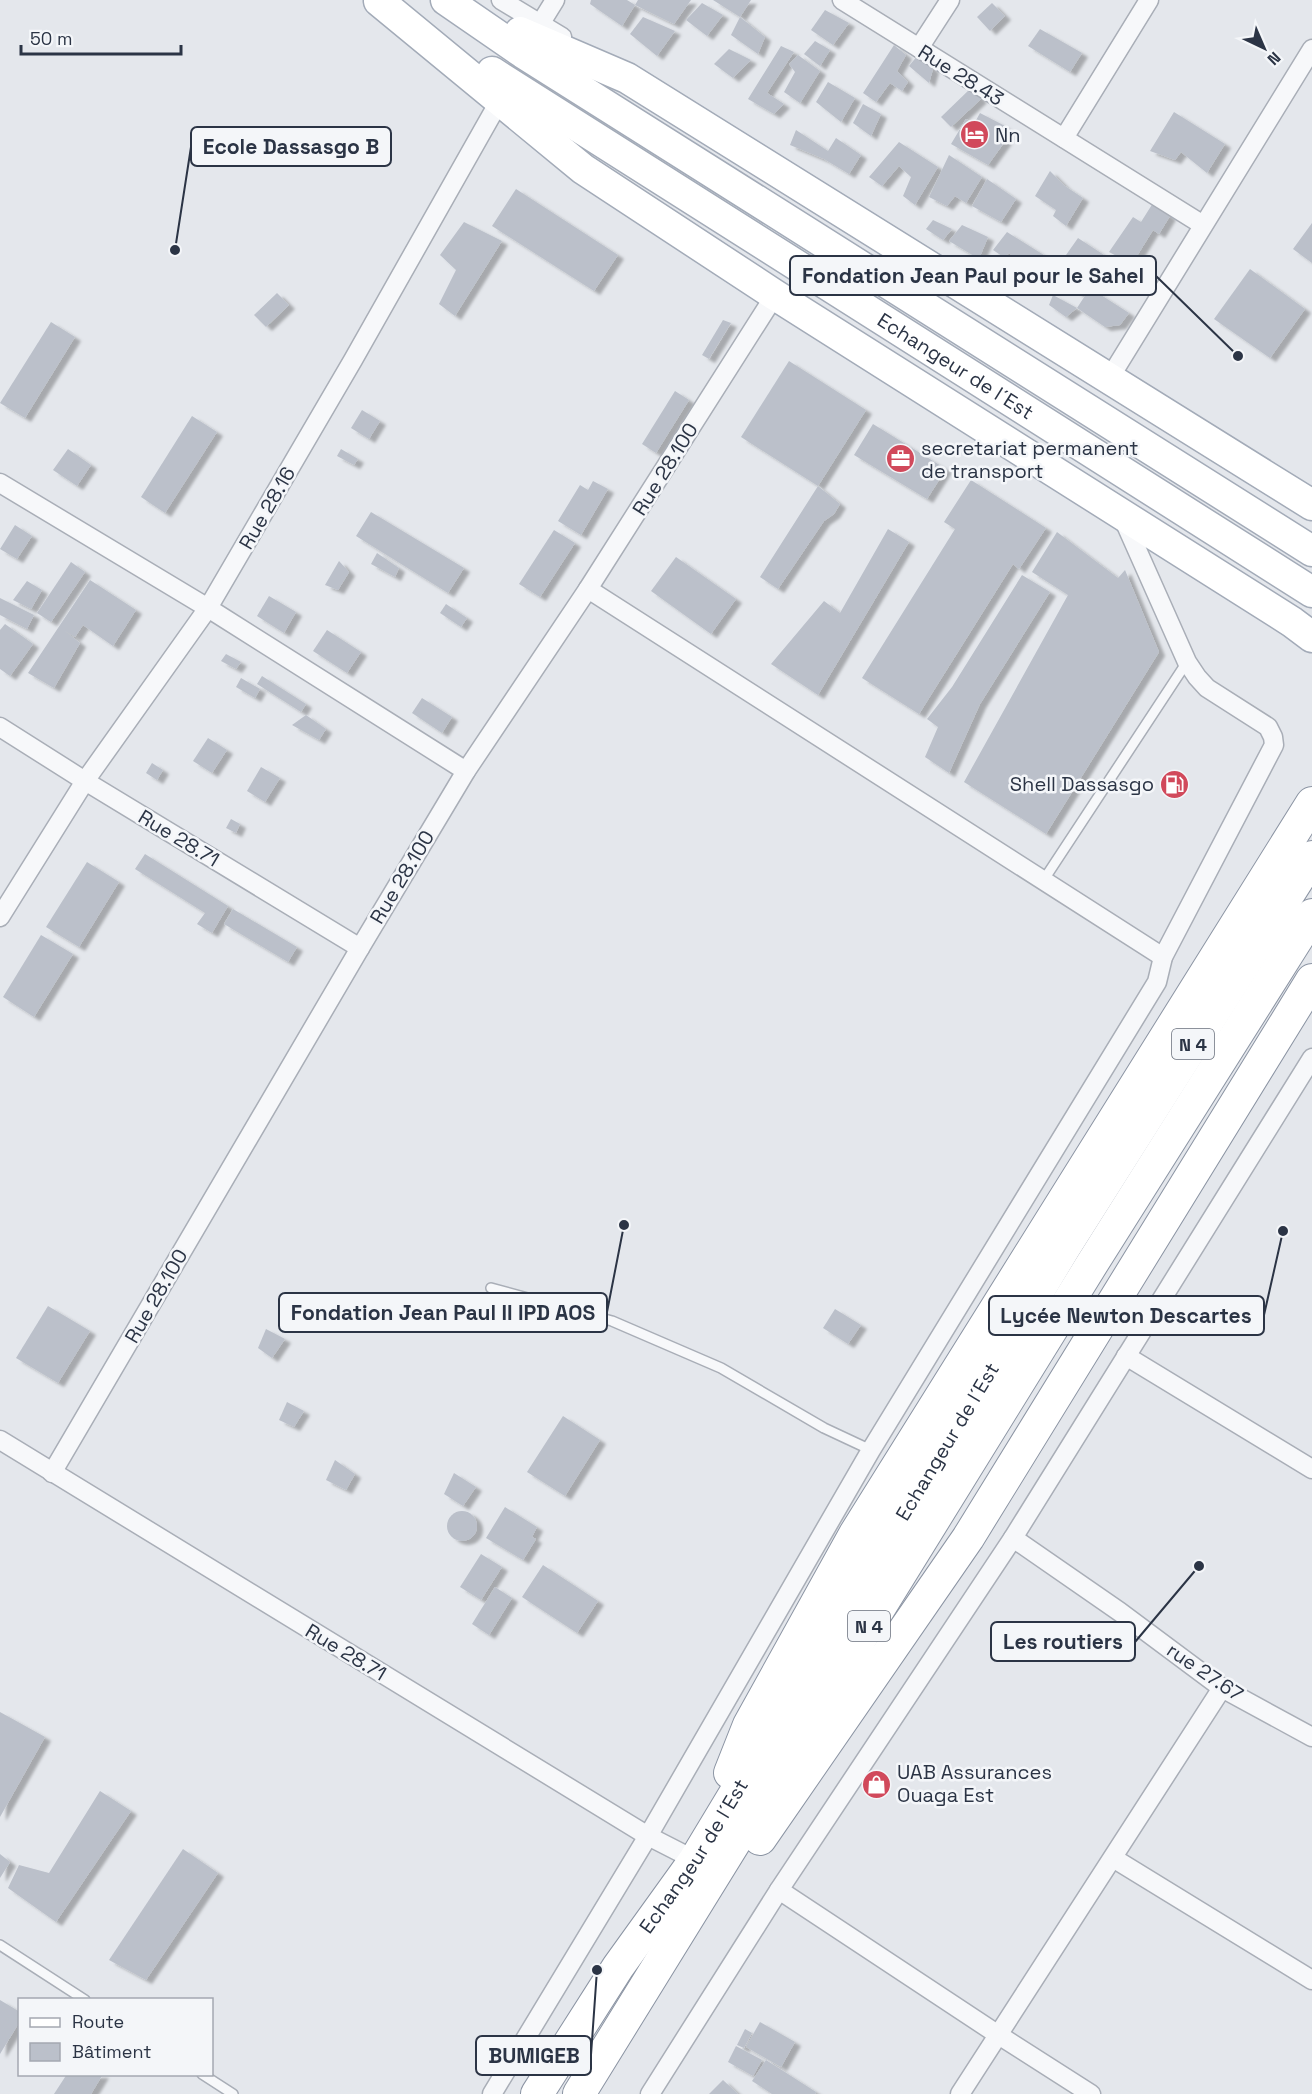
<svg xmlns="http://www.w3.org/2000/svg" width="1312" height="2094" viewBox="0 0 1312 2094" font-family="'Space Grotesk',sans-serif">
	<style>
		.building { fill: #bbc0ca; filter: url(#shadow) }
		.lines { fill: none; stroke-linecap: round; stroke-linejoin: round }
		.service-casing { stroke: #a9aeb7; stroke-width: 12 }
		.minor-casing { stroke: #a9aeb7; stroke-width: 21 }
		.primary-casing { stroke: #a3abb8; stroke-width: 33 }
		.trunk-casing { stroke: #8b94a3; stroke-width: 34 }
		.service { stroke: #f7f8fa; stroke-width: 9 }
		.minor { stroke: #f7f8fa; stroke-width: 18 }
		.primary { stroke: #fff; stroke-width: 30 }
		.trunk { stroke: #fff; stroke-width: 32 }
		.labels { text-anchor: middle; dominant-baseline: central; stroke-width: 5; stroke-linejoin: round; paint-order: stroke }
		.shield { fill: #f4f6f9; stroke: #676e7b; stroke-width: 1.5 }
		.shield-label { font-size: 18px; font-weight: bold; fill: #2b3445 }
		.street-label { font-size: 20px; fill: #2b3445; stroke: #f4f6f9 }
		.poi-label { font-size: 20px; fill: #2b3445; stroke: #f4f6f9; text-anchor: start }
		.leader { fill: none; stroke: #2b3445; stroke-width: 2 }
		.callout-dot { fill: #2b3445; stroke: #f4f6f9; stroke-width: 2 }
		.callout { fill: #f4f6f9; stroke: #2b3445; stroke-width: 2 }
		.callout-label { font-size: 21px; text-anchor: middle; font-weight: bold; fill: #2b3445 }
	</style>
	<defs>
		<filter id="shadow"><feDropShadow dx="6" dy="4" stdDeviation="1.5" flood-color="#0004"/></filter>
	</defs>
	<rect width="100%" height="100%" fill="#e4e7ec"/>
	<g class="building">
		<polygon points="591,0 627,0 635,5 622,26 590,4"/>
		<polygon points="638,0 691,0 674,24 635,5"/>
		<polygon points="713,0 751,0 740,17"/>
		<polygon points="702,3 723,15 707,36 686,20"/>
		<polygon points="992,3 1005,16 990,31 977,17"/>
		<polygon points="825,10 849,23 833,45 811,30"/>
		<polygon points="643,17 675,31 657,56 630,34"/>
		<polygon points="740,17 765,37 758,54 731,35"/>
		<polygon points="1040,29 1082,53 1070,72 1028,46"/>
		<polygon points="815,41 830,50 820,66 804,54"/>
		<polygon points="894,45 906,55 897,71 908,82 902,91 890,83 876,102 863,93"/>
		<polygon points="781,46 794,52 767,93 784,104 774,114 748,99"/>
		<polygon points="729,49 751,60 733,78 714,64"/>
		<polygon points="798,55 820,71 800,103 784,92 795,72 789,64"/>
		<polygon points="918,55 933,69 929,83 909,66"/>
		<polygon points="828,82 855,98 841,122 816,102"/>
		<polygon points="971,88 981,99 951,127 941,117"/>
		<polygon points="863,104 881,114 871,136 853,123"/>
		<polygon points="1174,112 1225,144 1207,173 1181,152 1175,160 1150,151"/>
		<polygon points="980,113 1005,126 997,135 1006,140 988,165 951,144 966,119 974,124"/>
		<polygon points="796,130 828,151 836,138 861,155 849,174 824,159 790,145"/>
		<polygon points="899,142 938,167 915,205 903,196 911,177 899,166 882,186 869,177"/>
		<polygon points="949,155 982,177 966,203 955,196 947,206 929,197"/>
		<polygon points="1050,171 1065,186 1083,198 1066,226 1053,216 1056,210 1035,196"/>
		<polygon points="987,179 1016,199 1001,222 972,206"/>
		<polygon points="516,189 618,255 594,291 492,226"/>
		<polygon points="1153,203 1170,216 1159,234 1153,230 1132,264 1109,252 1133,217 1141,222"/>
		<polygon points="933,220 952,229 943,240 926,229"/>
		<polygon points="464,222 502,241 455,316 439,304 456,270 440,255"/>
		<polygon points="1312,223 1312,263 1293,249"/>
		<polygon points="962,225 988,237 979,259 949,241"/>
		<polygon points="1007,232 1047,257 1036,279 1028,276 1028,267 1009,253 1005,258 993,250"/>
		<polygon points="1078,238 1104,255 1079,294 1071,286 1084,266 1066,255"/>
		<polygon points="1250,269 1305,309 1270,358 1214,319"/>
		<polygon points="1090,288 1129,313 1120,325 1105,327 1077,308 1066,317 1049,305 1053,295 1077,308"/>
		<polygon points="277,293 289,305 266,327 254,315"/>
		<polygon points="723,320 731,323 709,359 702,355"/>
		<polygon points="51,322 75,337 25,418 0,403"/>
		<polygon points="789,361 866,410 818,486 741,437"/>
		<polygon points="675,391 689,400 656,453 642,444"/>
		<polygon points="362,410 380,421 369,439 351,428"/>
		<polygon points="192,416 217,432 165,513 141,497"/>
		<polygon points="873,424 946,469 927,499 854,455"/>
		<polygon points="68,449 91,465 77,486 53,470"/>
		<polygon points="341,449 358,459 354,465 337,456"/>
		<polygon points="971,480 1046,528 1019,569 1013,564 919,714 862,678 955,529 944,522"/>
		<polygon points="593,481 608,489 581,535 558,521 580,485 588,490"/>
		<polygon points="818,486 840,504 834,514 824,521 778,589 760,577"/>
		<polygon points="371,512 464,568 448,593 356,536"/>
		<polygon points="15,525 32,536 17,559 0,549"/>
		<polygon points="888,529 909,542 818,695 771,664 824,601 840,613"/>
		<polygon points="554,530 575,543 540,597 519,584"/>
		<polygon points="1057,532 1118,578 1125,570 1159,652 1046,834 964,782 1068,595 1032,572"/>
		<polygon points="377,553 399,568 395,577 371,564"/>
		<polygon points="676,557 736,599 711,634 651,591"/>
		<polygon points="339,561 349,572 338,590 325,585"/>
		<polygon points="71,562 85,572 51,622 37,613"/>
		<polygon points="1022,575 1050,592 980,704 949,773 925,757 938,727 927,719 952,687"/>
		<polygon points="90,580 136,610 113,646 83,625 75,637 65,631 80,643 54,688 28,673"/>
		<polygon points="27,581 42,590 31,609 13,600"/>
		<polygon points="269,596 296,612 284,633 257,616"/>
		<polygon points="0,598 34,615 27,629 0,615"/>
		<polygon points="446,604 467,618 461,627 440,613"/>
		<polygon points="5,624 33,644 10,676 0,669 0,630"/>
		<polygon points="327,630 361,652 347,673 313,651"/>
		<polygon points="226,654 241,662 236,669 221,661"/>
		<polygon points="262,676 306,704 301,712 257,684"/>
		<polygon points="241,678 260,689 255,698 236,687"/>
		<polygon points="422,698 452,717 442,733 412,713"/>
		<polygon points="306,715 326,729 319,740 292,725"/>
		<polygon points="208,738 227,750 212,773 193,761"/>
		<polygon points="152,763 163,770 157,780 146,773"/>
		<polygon points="261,767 280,778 265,802 247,791"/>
		<polygon points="231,819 240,824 236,833 226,828"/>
		<polygon points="145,854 228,906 212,933 197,924 205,913 135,869"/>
		<polygon points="87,862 119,882 79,947 46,927"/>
		<polygon points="233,909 297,947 288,962 224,924"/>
		<polygon points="41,935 73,954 34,1017 3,997"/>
		<polygon points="48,1306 90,1331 58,1383 16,1358"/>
		<polygon points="835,1309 861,1325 848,1344 823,1328"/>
		<polygon points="266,1329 285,1339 272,1358 258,1348"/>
		<polygon points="287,1402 304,1411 294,1427 279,1420"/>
		<polygon points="563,1416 600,1440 565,1496 527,1472"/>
		<polygon points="335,1460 355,1474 346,1490 326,1480"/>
		<polygon points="454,1473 476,1487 463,1506 444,1494"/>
		<polygon points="505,1507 537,1527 532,1537 536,1539 523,1560 486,1538"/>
		<circle cx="462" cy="1526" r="15"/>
		<polygon points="481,1554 502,1567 481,1600 460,1587"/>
		<polygon points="543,1565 598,1601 577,1633 522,1597"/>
		<polygon points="495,1587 512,1598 489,1635 472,1624"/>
		<polygon points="0,1712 45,1737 0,1817"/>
		<polygon points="100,1791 131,1811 56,1922 8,1888 19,1865 49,1873"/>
		<polygon points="183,1849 218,1873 146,1980 109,1960"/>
		<polygon points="0,1854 10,1862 0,1878"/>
		<polygon points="0,2000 20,2012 20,2021 0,2054"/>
		<polygon points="760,2022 795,2042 781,2067 746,2047"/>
		<polygon points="745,2029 752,2033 744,2048 737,2045"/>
		<polygon points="736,2046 762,2060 753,2076 728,2062"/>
		<polygon points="766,2060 816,2092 815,2094 772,2094 752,2081"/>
		<polygon points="67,2074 103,2074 91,2094 54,2094"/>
		<polygon points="723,2080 738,2094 709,2094"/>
	</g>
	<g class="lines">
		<defs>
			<g id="service">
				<polyline points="1043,881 1187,662"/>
				<polyline points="491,1288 612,1321 721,1368 824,1428 871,1450"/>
				<polyline points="0,1945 85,2000"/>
				<polyline points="202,2074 233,2094"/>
			</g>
			<g id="minor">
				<polyline points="501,0 562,37"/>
				<polyline points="842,0 1203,225"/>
				<polyline points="534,34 555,0"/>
				<polyline points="919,48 950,0"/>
				<polyline points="1064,138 1149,0"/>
				<polyline points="1109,379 1312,49"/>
				<polyline points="0,483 208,608 466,771"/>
				<polyline points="588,589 1163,957"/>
				<polyline points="0,727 85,781 360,948"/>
				<polyline points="0,917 85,781 208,608 353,360 504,93"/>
				<polyline points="1126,1356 1312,1469"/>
				<polyline points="0,1440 648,1836 695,1860"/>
				<polyline points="52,1473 360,948 466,771 588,589 775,295"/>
				<polyline points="1013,1538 1120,1612 1222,1688 1312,1737"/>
				<polyline points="1113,1858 1312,1980"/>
				<polyline points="779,1890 997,2034 1091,2094"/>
				<polyline points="492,2094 648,1836 871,1450 1157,982 1163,957 1274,745 1273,737 1268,727 1207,688 1197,677 1187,662 1122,516"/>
				<polyline points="650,2094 779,1890 1013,1538 1312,1058"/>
				<polyline points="960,2094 1222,1688"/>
			</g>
			<g id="primary">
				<polyline points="446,0 523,53 1312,551"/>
				<polyline points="379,1 583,169 775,295 1292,622 1312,637"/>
				<polyline points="520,32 627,78 1312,505"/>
				<path id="s1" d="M492 72 1312 592"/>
			</g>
			<g id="trunk">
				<polyline points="730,1773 749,1725 855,1534 1312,803"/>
				<polyline points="760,1839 968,1538 1312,980"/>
				<path id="s2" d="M537 2094 618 1967 695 1860 1064 1248 1312 857"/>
				<polyline points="579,2094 1090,1267 1312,915"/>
			</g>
		</defs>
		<use href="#service" class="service-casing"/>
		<use href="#minor" class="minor-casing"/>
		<use href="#primary" class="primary-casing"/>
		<use href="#trunk" class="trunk-casing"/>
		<use href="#service" class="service"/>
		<use href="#minor" class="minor"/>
		<use href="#primary" class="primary"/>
		<use href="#trunk" class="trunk"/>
	</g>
	<defs>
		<symbol id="hotel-disc" viewBox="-11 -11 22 22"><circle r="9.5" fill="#d1495b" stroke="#f4f6f9"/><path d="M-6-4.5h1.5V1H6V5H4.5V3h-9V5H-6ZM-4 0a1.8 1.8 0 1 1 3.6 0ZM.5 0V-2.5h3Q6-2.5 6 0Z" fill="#fff"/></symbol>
		<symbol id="office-disc" viewBox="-11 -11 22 22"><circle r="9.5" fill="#d1495b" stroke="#f4f6f9"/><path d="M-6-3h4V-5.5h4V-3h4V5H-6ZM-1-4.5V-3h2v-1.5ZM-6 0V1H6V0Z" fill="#fff"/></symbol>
		<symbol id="fuel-disc" viewBox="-11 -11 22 22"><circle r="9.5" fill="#d1495b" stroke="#f4f6f9"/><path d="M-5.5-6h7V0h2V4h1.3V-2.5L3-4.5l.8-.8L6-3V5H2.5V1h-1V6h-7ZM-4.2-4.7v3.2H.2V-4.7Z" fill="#fff"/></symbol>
		<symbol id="shop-disc" viewBox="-11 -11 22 22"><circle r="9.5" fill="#d1495b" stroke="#f4f6f9"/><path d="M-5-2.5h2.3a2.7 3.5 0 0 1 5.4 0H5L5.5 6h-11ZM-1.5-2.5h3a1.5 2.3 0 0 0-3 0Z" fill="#fff"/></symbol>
	</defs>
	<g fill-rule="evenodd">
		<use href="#hotel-disc" x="958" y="118" width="33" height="33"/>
		<use href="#office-disc" x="884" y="442" width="33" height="33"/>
		<use href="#fuel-disc" x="1158" y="768" width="33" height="33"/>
		<use href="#shop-disc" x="860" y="1768" width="33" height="33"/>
	</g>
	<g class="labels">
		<g class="shield">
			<rect x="1172" y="1029" width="42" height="30" rx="4.5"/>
			<rect x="848" y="1611" width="42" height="30" rx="4.5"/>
		</g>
		<g class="shield-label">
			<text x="1193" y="1044">N 4</text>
			<text x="869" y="1626">N 4</text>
		</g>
		<g class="street-label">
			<text transform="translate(961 75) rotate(32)">Rue 28.43</text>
			<text stroke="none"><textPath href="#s1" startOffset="549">Echangeur de l´Est</textPath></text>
			<text transform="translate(665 469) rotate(-58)">Rue 28.100</text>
			<text transform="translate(267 508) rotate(-60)">Rue 28.16</text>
			<text transform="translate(179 838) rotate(31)">Rue 28.71</text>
			<text transform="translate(402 877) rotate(-59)">Rue 28.100</text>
			<text transform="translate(156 1296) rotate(-60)">Rue 28.100</text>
			<text stroke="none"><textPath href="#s2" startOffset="771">Echangeur de l´Est</textPath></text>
			<text transform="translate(346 1652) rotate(31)">Rue 28.71</text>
			<text transform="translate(1205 1672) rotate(34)">rue 27.67</text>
			<text stroke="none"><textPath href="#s2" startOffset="285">Echangeur de l´Est</textPath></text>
		</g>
		<g class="poi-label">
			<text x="995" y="135">Nn</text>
			<text x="921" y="448">secretariat permanent<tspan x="921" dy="23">de transport</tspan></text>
			<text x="1154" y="784" text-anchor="end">Shell Dassasgo</text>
			<text x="897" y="1772">UAB Assurances<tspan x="897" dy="23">Ouaga Est</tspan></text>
		</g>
	</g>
	<path class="leader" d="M175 250L191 147M1238 356L1156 276M624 1225L607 1312M1283 1231L1264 1315M1199 1566L1135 1642M597 1970L591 2055"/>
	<g class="callout-dot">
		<circle cx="175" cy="250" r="6"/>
		<circle cx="1238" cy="356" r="6"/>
		<circle cx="624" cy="1225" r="6"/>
		<circle cx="1283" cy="1231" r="6"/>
		<circle cx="1199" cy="1566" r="6"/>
		<circle cx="597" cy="1970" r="6"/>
	</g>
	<g class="callout">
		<rect x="191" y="127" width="200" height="39" rx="6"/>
		<rect x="790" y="256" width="366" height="39" rx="6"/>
		<rect x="279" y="1293" width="328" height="39" rx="6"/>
		<rect x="989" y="1296" width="275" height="39" rx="6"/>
		<rect x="991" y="1622" width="144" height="39" rx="6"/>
		<rect x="476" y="2036" width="115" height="39" rx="6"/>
	</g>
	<g class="callout-label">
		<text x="291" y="154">Ecole Dassasgo B</text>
		<text x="973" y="283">Fondation Jean Paul pour le Sahel</text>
		<text x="443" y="1320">Fondation Jean Paul II IPD AOS</text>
		<text x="1126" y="1323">Lycée Newton Descartes</text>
		<text x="1063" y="1649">Les routiers</text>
		<text x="534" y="2063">BUMIGEB</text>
	</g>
	<rect x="18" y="1998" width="195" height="78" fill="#f4f6f9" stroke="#a4a8b1" stroke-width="1.5"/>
	<rect x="30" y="2018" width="30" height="9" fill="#ffffff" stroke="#a4a8b1" stroke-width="1.5"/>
	<text x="72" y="2028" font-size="18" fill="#2b3445">Route</text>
	<rect x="30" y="2043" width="30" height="18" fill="#bbc0ca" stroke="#a4a8b1" stroke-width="1.5"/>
	<text x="72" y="2058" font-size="18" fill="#2b3445">Bâtiment</text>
	<g transform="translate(1264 48) rotate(136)" stroke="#f4f6f9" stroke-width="4.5" paint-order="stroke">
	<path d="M0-4.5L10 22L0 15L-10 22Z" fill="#2b3445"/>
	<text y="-9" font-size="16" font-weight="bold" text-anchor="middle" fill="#2b3445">N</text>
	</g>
	<path d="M21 45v9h160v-9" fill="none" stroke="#2b3445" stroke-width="3"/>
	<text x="30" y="45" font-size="18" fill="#2b3445" stroke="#f4f6f9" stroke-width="4.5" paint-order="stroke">50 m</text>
</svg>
